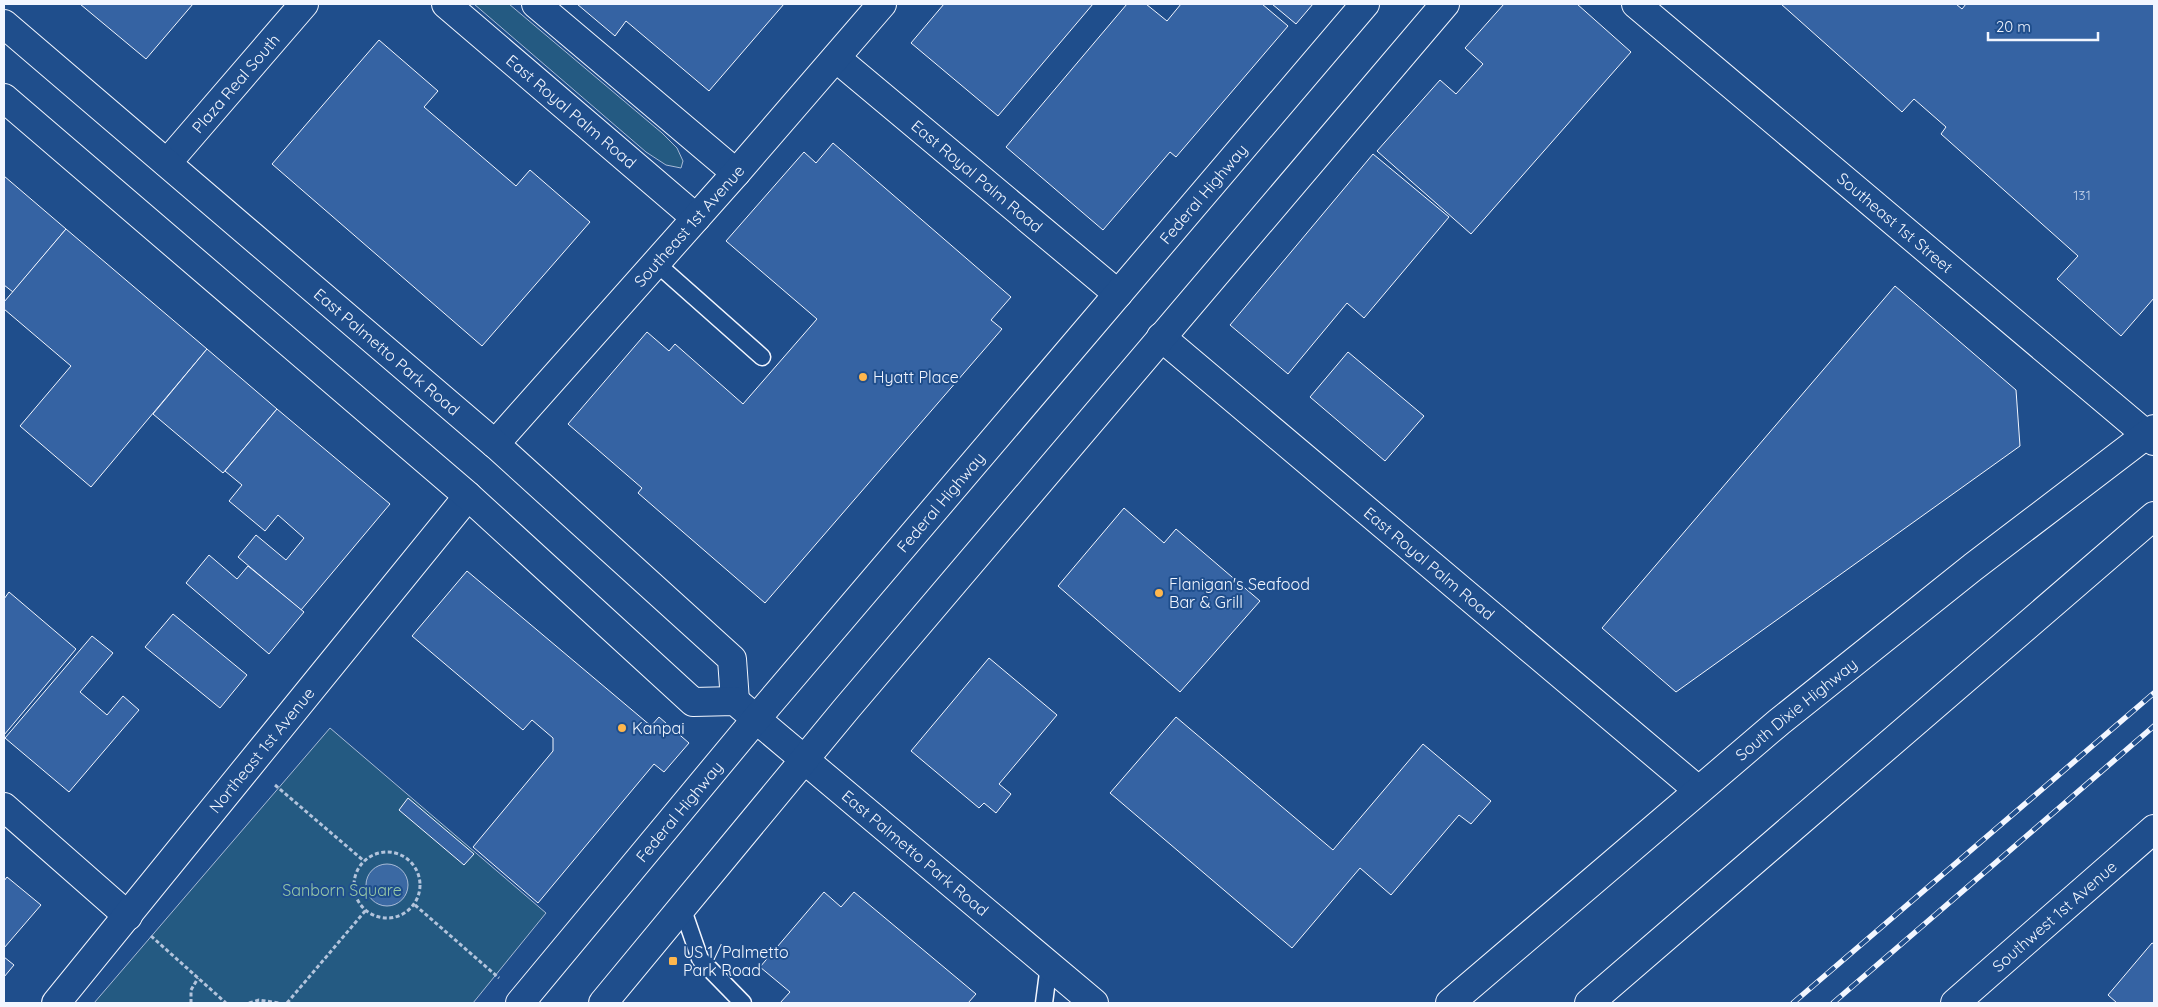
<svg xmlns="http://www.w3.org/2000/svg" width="2158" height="1007" viewBox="0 0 2158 1007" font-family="Quicksand,sans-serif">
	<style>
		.green { fill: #245a82; stroke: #a8bbd7 }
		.water { fill: #3b69a3; stroke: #a8bbd7 }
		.building { fill: #3563a3; stroke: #f2f6ff }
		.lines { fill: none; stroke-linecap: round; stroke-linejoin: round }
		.service-casing { stroke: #f2f6ff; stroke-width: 19 }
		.minor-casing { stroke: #f2f6ff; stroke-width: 30 }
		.secondary-casing { stroke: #f2f6ff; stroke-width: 30 }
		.primary-casing { stroke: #f2f6ff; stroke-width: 30 }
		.path { stroke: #b3c4dc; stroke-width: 3; stroke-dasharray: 4 2.5; stroke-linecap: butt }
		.service { stroke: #1f4e8c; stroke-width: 16 }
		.minor { stroke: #1f4e8c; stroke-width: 28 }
		.secondary { stroke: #1f4e8c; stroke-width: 28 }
		.primary { stroke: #1f4e8c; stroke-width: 28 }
		.rail-casing { stroke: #f2f6ff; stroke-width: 5.5 }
		.rail { stroke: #1f4e8c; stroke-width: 4; stroke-dasharray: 11; stroke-linecap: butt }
		.poi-dot { fill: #ffb74d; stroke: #1f4e8c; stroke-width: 2 }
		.labels { text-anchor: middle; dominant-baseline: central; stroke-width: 4; stroke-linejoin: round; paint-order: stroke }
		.number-label { font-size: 14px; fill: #c3d1e8 }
		.street-label { font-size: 16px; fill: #f2f6ff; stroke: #1f4e8c }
		.poi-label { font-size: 16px; fill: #f2f6ff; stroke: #1f4e8c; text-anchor: start }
		.park-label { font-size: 16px; fill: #97c8a6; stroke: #1f4e8c }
	</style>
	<rect width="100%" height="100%" fill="#1f4e8c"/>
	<g class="green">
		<polygon points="474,4 509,4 662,133 677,148 683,161 681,168 666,165 646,152"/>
		<polygon points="330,728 546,913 473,1003 94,1003"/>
	</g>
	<circle class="water" cx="387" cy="885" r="21"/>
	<g class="building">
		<polygon points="80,4 193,4 146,59"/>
		<polygon points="577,4 784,4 709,91 626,21 615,36"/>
		<polygon points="944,4 1093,4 998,116 911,43"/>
		<polygon points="1127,4 1146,4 1167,21 1181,4 1262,4 1288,26 1176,157 1170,152 1103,230 1006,147"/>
		<polygon points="1272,4 1313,4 1296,24"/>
		<polygon points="1504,4 1577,4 1631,52 1471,234 1377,151 1440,80 1456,94 1483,64 1465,48"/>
		<polygon points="1781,4 1956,4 1962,9 1966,4 2154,4 2154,298 2121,336 2057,279 2078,256 1941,134 1946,127 1914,99 1902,112"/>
		<polygon points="379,40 438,91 424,107 516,186 530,170 590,222 482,346 272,164"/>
		<polygon points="833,143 1011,297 991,320 1002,329 765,603 638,493 642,488 568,424 647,332 669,351 675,344 743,404 817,319 726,241 804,152 816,163"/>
		<polygon points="1373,154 1449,217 1364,318 1347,303 1288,374 1230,325"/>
		<polygon points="4,176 66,229 13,292 4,285"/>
		<polygon points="66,229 207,349 91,487 20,426 71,366 4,309 4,302"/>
		<polygon points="1895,286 2016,390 2020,446 1676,692 1602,628"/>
		<polygon points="207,349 277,409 223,473 153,414"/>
		<polygon points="1348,352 1424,416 1385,461 1310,397"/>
		<polygon points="277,409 390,504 301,610 238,557 256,535 286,560 304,538 278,515 265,531 229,501 242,485 225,471"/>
		<polygon points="1124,508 1164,543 1176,529 1260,601 1180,692 1058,586"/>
		<polygon points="209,555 237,579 248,566 304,612 269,654 186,583"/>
		<polygon points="467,571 651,726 659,717 689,743 664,772 654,764 538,903 473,847 553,751 553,738 532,720 523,730 412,636"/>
		<polygon points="9,592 76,649 4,735 4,599"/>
		<polygon points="173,614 247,675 220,708 145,647"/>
		<polygon points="92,636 113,653 80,692 107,715 123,696 139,710 69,792 5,738"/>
		<polygon points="989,658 1057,715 999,784 1011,794 996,813 984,803 979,808 911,751"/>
		<polygon points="1176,717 1333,850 1423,744 1491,801 1471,824 1459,815 1391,895 1360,868 1292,948 1110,793"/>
		<polygon points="408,798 474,854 464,865 399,810"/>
		<polygon points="7,877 41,905 4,948 4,881"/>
		<polygon points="824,892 841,907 854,892 976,994 968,1003 780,1003 790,992 760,967"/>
		<polygon points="2152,943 2154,944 2154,1003 2117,1003 2108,995"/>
		<polygon points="4,957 14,965 4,977"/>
	</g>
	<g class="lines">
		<defs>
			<g id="service">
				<polyline points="656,263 762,357"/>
				<polyline points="682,907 700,959 743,1003"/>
				<polyline points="1044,1003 1049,965"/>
			</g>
			<g id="minor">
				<path id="s1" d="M446 4 696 218"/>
				<polyline points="536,4 736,173"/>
				<path id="s2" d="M1636 4 2154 441"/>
				<path id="s3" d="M836 58 1118 294"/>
				<path id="s4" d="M167 163 304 4"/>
				<path id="s5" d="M1161 337 1698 790"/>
				<path id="s6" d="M495 444 736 173 882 4"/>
				<polyline points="4,807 128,916"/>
				<path id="s7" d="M56 1003 468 496"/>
				<path id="s8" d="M1955 1003 2154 829"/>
			</g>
			<g id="secondary">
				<path id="s9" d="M4 24 495 444 732 659 735 701"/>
				<polyline points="4,98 468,496 693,702 735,701 748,712"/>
				<path id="s10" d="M1450 1003 1779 722 1973 567 2154 429"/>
				<polyline points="1589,1003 2154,516"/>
			</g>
			<g id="primary">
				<path id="s11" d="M756 719 1094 1003"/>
				<path id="s12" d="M520 1003 756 719 1365 4"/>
				<polyline points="603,1003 847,708 1445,4"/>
			</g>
		</defs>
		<use href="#service" class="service-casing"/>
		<use href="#minor" class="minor-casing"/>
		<use href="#secondary" class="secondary-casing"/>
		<use href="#primary" class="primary-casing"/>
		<g class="path">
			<polyline points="275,785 364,861"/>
			<circle cx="387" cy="885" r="33"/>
			<polyline points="415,905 499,978"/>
			<polyline points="151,936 226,1003"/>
			<polyline points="191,1003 191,990 198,978"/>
			<polyline points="249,1003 259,1000 279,1003"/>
			<polyline points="287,1003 366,910"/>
		</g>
		<use href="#service" class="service"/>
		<use href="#minor" class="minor"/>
		<use href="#secondary" class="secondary"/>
		<use href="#primary" class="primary"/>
		<defs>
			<g id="rail">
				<polyline points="1793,1003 2154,693"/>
				<polyline points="1833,1003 2154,726"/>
			</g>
		</defs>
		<use href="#rail" class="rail-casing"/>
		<use href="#rail" class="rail"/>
	</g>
	<g class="poi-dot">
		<circle cx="863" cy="377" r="5"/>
		<circle cx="1159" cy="593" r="5"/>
		<circle cx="622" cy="728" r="5"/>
		<rect x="668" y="956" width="10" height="10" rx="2.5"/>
	</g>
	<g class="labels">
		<g class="number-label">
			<text x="2082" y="195">131</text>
		</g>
		<g class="street-label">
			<text stroke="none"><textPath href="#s4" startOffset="105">Plaza Real South</textPath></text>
			<text stroke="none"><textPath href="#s1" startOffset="165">East Royal Palm Road</textPath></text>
			<text stroke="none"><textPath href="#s3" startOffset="184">East Royal Palm Road</textPath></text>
			<text stroke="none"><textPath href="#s12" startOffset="1059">Federal Highway</textPath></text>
			<text stroke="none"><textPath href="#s2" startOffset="339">Southeast 1st Street</textPath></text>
			<text stroke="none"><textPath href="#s6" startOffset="292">Southeast 1st Avenue</textPath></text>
			<text stroke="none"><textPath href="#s9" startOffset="504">East Palmetto Park Road</textPath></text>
			<text stroke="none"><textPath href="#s12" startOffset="654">Federal Highway</textPath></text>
			<text stroke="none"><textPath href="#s5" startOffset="351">East Royal Palm Road</textPath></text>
			<text stroke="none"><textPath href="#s10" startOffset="454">South Dixie Highway</textPath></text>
			<text stroke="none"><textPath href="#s7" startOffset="326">Northeast 1st Avenue</textPath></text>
			<text stroke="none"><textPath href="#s12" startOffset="249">Federal Highway</textPath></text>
			<text stroke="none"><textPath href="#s11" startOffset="208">East Palmetto Park Road</textPath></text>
			<text stroke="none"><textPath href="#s8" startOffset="132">Southwest 1st Avenue</textPath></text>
		</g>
		<g class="poi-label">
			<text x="873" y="377">Hyatt Place</text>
			<text x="1169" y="584">Flanigan's Seafood<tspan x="1169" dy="18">Bar &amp; Grill</tspan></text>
			<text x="632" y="728">Kanpai</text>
			<text x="683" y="952">US 1/Palmetto<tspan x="683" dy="18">Park Road</tspan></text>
		</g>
		<g class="park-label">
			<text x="342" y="890">Sanborn Square</text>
		</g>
	</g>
	<rect width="2158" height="1007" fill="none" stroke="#f2f6ff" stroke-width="10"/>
	<path d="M1988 32v8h110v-8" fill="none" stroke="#f2f6ff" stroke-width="2.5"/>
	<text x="1996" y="32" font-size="15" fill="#f2f6ff" stroke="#1f4e8c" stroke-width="4" paint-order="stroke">20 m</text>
</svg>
